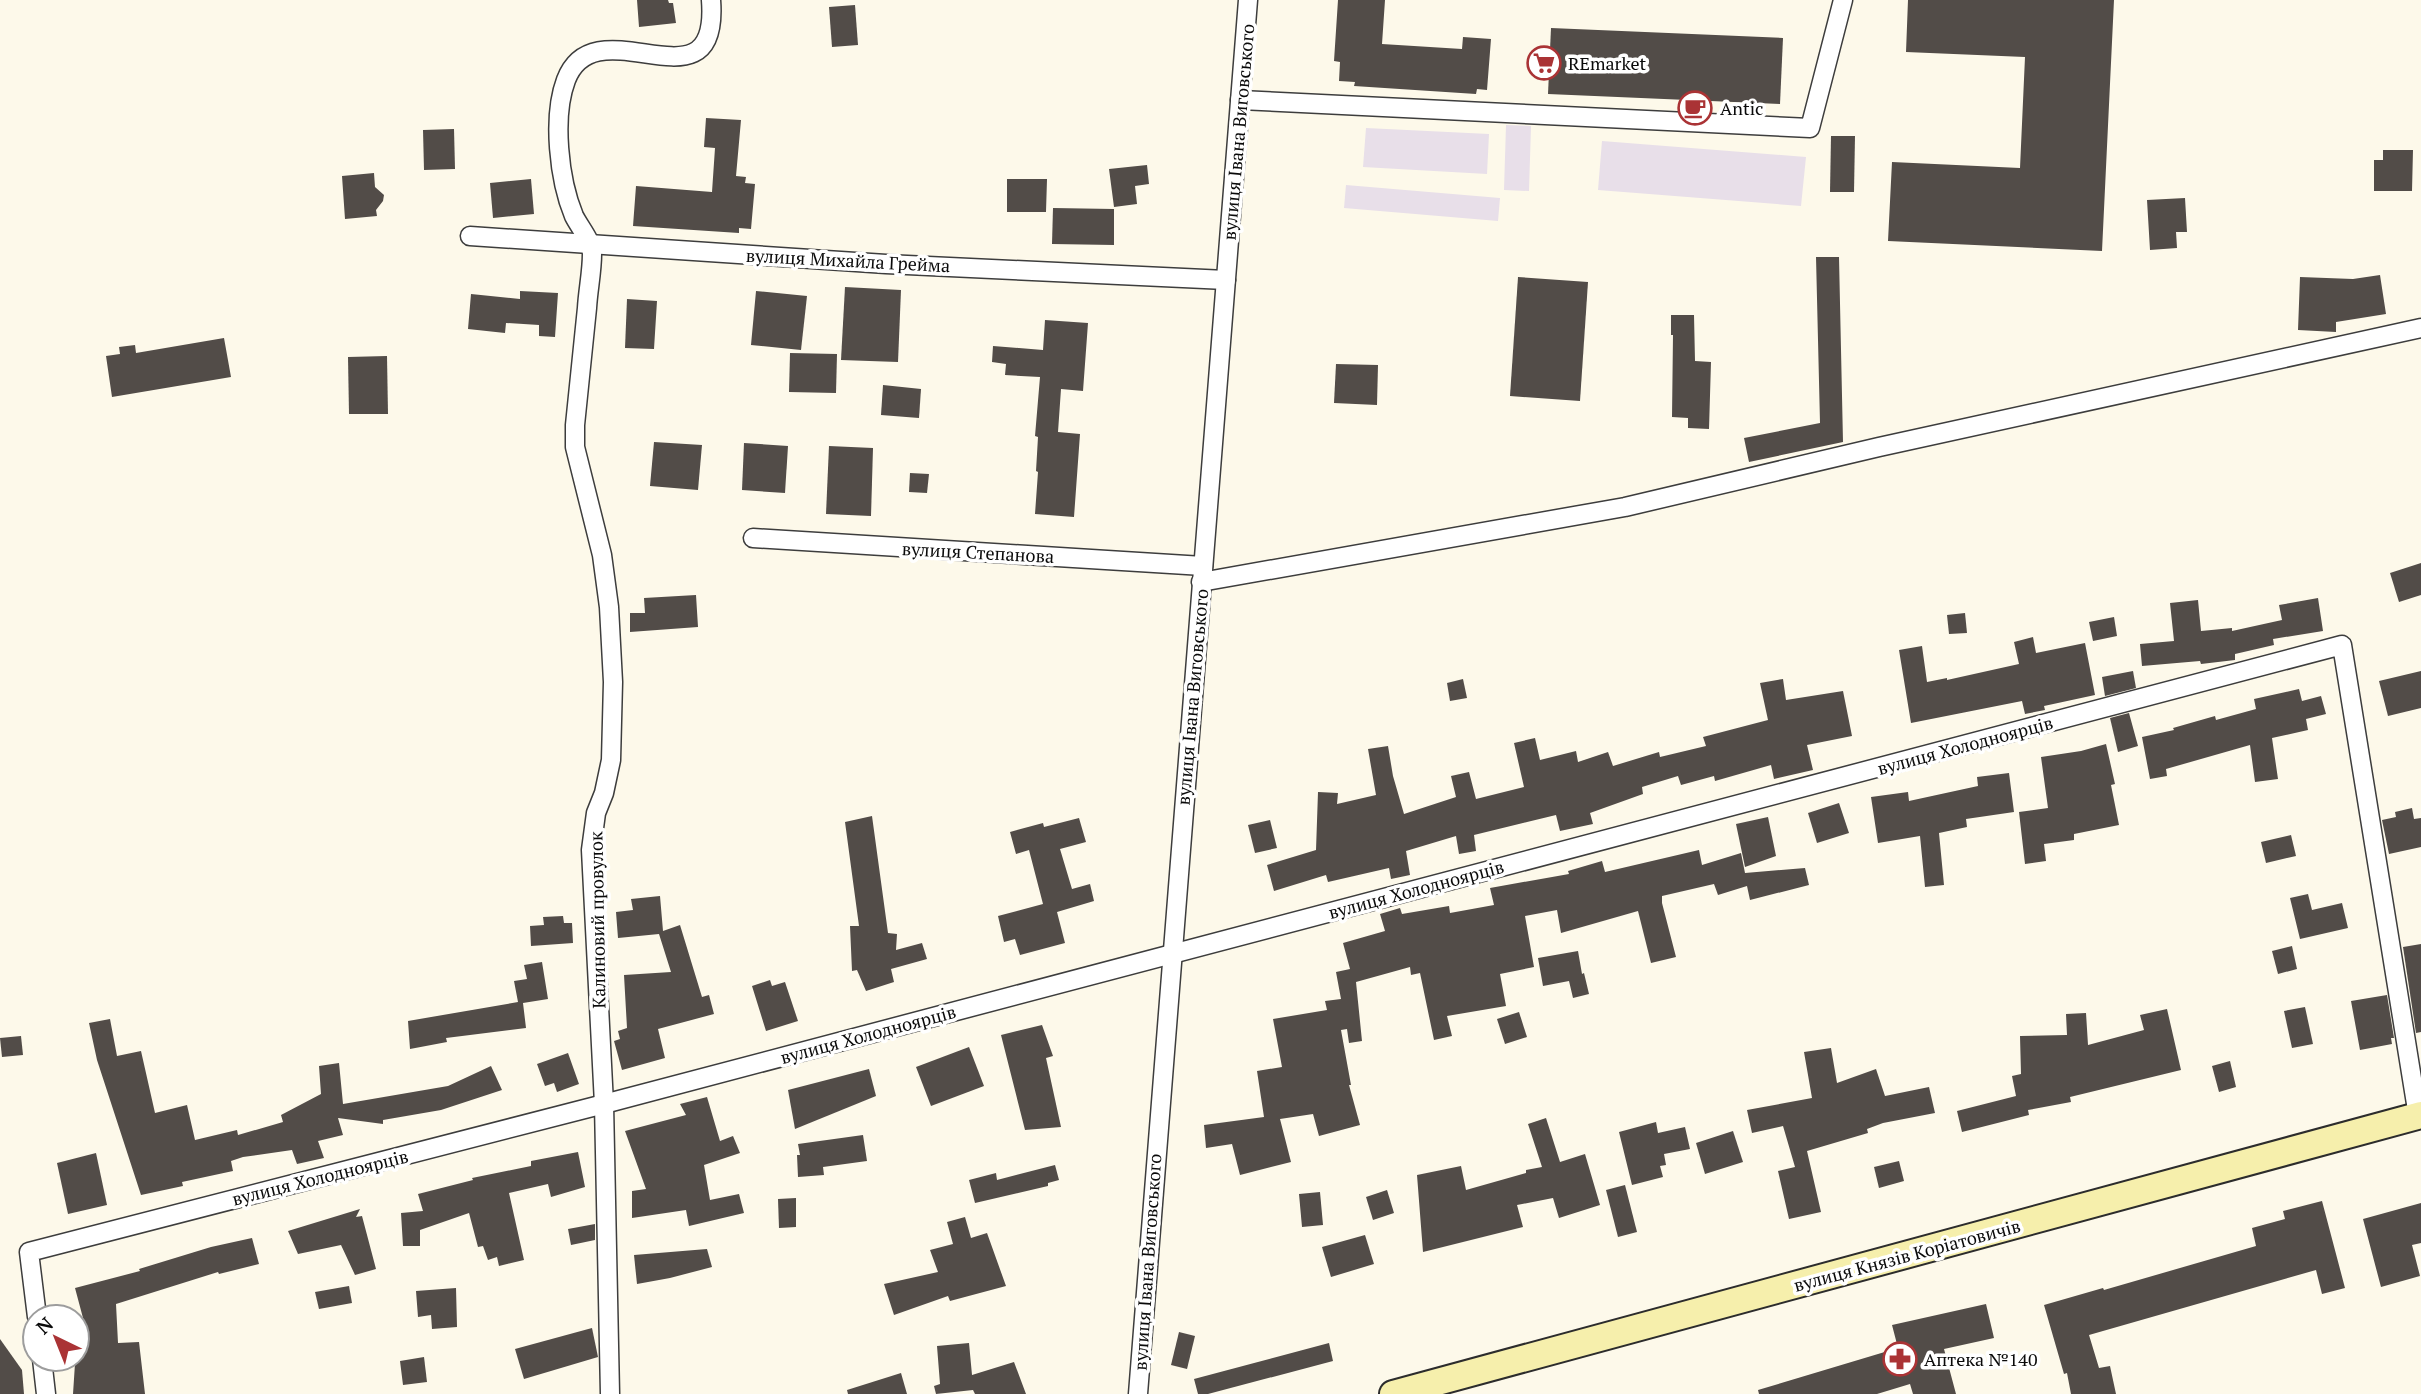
<svg xmlns="http://www.w3.org/2000/svg" width="2421" height="1394" viewBox="0 0 2421 1394" font-family="'PT Serif',serif">
	<style>
		.industrial { fill: #e8dfe9 }
		.building { fill: #524c48 }
		.lines { fill: none; stroke-linecap: round; stroke-linejoin: round }
		.minor-casing { stroke: #3d3d3d; stroke-width: 21 }
		.secondary-casing { stroke: #2c2c2c; stroke-width: 30 }
		.minor { stroke: #fff; stroke-width: 18 }
		.secondary { stroke: #f6efac; stroke-width: 26 }
		.labels { text-anchor: middle; dominant-baseline: central; stroke-width: 7; stroke-linejoin: round; paint-order: stroke }
		.poi-label { font-size: 18px; fill: #0a0a0a; stroke: #fff; text-anchor: start }
		.street-label { font-size: 18px; fill: #0a0a0a; stroke: #fff }
	</style>
	<rect width="100%" height="100%" fill="#fdf9ea"/>
	<g class="industrial">
		<polygon points="1506,125 1531,126 1529,191 1504,190"/>
		<polygon points="1366,128 1489,134 1487,174 1363,167"/>
		<polygon points="1602,141 1806,157 1801,206 1598,190"/>
		<polygon points="1346,185 1500,198 1498,221 1344,208"/>
	</g>
	<g class="building">
		<polygon points="637,0 668,0 669,3 673,3 676,23 639,27"/>
		<polygon points="1338,0 1385,0 1382,44 1462,49 1463,37 1491,39 1487,90 1477,89 1476,94 1354,86 1355,82 1339,81 1340,62 1334,61"/>
		<polygon points="1908,0 2114,0 2102,251 1888,241 1892,162 2020,168 2025,57 1906,52"/>
		<polygon points="855,5 858,45 832,47 829,7"/>
		<polygon points="1551,28 1783,38 1780,104 1548,94"/>
		<polygon points="706,118 741,120 736,176 746,177 745,183 755,184 751,229 739,228 739,233 633,226 636,186 712,192 715,148 704,147"/>
		<polygon points="454,129 455,169 424,170 423,130"/>
		<polygon points="1831,136 1855,136 1854,192 1830,192"/>
		<polygon points="2383,150 2413,150 2412,191 2374,191 2374,160 2383,160"/>
		<polygon points="1147,165 1149,184 1135,186 1137,204 1114,207 1109,169"/>
		<polygon points="374,173 375,187 384,195 383,201 376,210 377,216 345,219 342,176"/>
		<polygon points="531,179 534,214 493,218 490,183"/>
		<polygon points="1007,179 1047,179 1046,212 1007,212"/>
		<polygon points="2185,198 2187,232 2176,232 2177,248 2150,250 2147,200"/>
		<polygon points="1053,208 1114,209 1114,245 1052,244"/>
		<polygon points="1816,257 1839,257 1843,442 1749,462 1744,438 1820,423"/>
		<polygon points="2380,275 2386,314 2336,322 2336,332 2298,330 2300,277 2353,279"/>
		<polygon points="1518,277 1588,282 1580,401 1510,396"/>
		<polygon points="845,287 901,290 898,362 841,360"/>
		<polygon points="520,291 558,293 555,337 539,336 539,325 506,323 505,333 468,329 471,294 520,299"/>
		<polygon points="756,291 807,296 801,350 751,345"/>
		<polygon points="627,299 657,301 654,349 625,348"/>
		<polygon points="1671,315 1694,315 1695,361 1711,362 1709,429 1688,428 1688,418 1672,417 1673,335 1671,335"/>
		<polygon points="1045,320 1088,323 1083,391 1061,389 1058,432 1080,434 1074,517 1035,514 1038,472 1036,471 1038,437 1035,436 1040,377 1005,375 1006,364 992,362 993,346 1043,350"/>
		<polygon points="224,338 231,377 112,397 106,356 120,354 119,347 135,345 136,353"/>
		<polygon points="790,353 837,354 836,393 789,392"/>
		<polygon points="387,356 388,414 349,414 348,357"/>
		<polygon points="1336,364 1378,365 1377,405 1334,403"/>
		<polygon points="883,385 921,389 919,418 881,415"/>
		<polygon points="654,442 702,445 698,490 650,486"/>
		<polygon points="744,443 788,446 785,493 742,490"/>
		<polygon points="829,446 873,448 871,516 826,514"/>
		<polygon points="910,473 929,474 927,493 909,492"/>
		<polygon points="2421,563 2421,595 2399,602 2390,573"/>
		<polygon points="696,595 698,627 630,632 630,613 645,613 644,598"/>
		<polygon points="2318,598 2323,631 2273,639 2274,645 2235,654 2235,660 2201,664 2200,661 2142,666 2140,644 2174,641 2170,603 2198,600 2201,631 2232,628 2232,631 2282,620 2279,605"/>
		<polygon points="1965,613 1967,633 1949,634 1947,615"/>
		<polygon points="2114,617 2117,636 2093,641 2089,622"/>
		<polygon points="2033,637 2036,653 2085,643 2095,695 2044,706 2045,710 2025,714 2022,701 1911,723 1899,650 1922,646 1927,682 1947,678 1947,680 2019,664 2014,642"/>
		<polygon points="2133,671 2136,688 2105,696 2102,677"/>
		<polygon points="2421,671 2421,708 2388,716 2379,681"/>
		<polygon points="1463,679 1467,698 1450,701 1447,683"/>
		<polygon points="1783,679 1786,700 1843,691 1852,736 1807,745 1813,770 1774,779 1771,765 1715,781 1714,776 1681,785 1678,776 1642,787 1643,794 1590,813 1593,824 1560,831 1556,815 1474,835 1476,851 1459,854 1456,836 1406,851 1410,875 1391,879 1389,868 1328,882 1326,875 1274,891 1267,865 1316,850 1318,792 1338,793 1337,804 1376,795 1368,749 1388,746 1393,776 1404,814 1456,797 1451,776 1469,772 1476,799 1524,787 1514,743 1535,738 1540,760 1576,751 1578,762 1608,752 1613,766 1659,752 1660,757 1706,746 1703,737 1768,720 1760,683"/>
		<polygon points="2299,689 2302,701 2321,696 2326,714 2306,719 2308,730 2272,738 2278,779 2255,782 2250,745 2166,769 2167,776 2150,779 2142,737 2174,730 2173,728 2215,716 2216,720 2256,709 2254,699"/>
		<polygon points="2129,713 2138,746 2118,752 2110,718"/>
		<polygon points="2106,744 2115,784 2111,785 2119,825 2074,834 2074,840 2044,844 2046,861 2025,864 2019,812 2048,808 2041,757 2081,751"/>
		<polygon points="2009,773 2014,812 1966,819 1967,827 1939,833 1944,885 1925,887 1920,836 1878,843 1871,797 1908,792 1909,801 1978,786 1977,777"/>
		<polygon points="1839,803 1849,833 1817,843 1808,813"/>
		<polygon points="2412,808 2414,819 2421,818 2421,847 2389,854 2382,820 2396,817 2395,812"/>
		<polygon points="872,816 888,933 897,934 896,950 922,943 927,959 891,969 894,982 866,991 857,970 852,971 850,926 859,926 845,822"/>
		<polygon points="1768,817 1776,856 1745,867 1736,824"/>
		<polygon points="1079,818 1086,842 1060,849 1072,889 1090,884 1094,901 1057,912 1065,943 1020,955 1015,939 1004,942 998,916 1043,904 1029,850 1016,854 1010,832 1043,823 1044,827"/>
		<polygon points="1270,820 1277,848 1255,853 1248,825"/>
		<polygon points="2291,835 2296,856 2266,863 2261,842"/>
		<polygon points="1699,850 1702,865 1741,853 1745,873 1805,868 1809,885 1750,900 1747,886 1718,895 1714,884 1662,896 1662,903 1676,957 1651,963 1638,911 1561,933 1557,910 1525,916 1534,967 1500,974 1506,1006 1447,1016 1452,1036 1434,1040 1420,973 1411,975 1410,967 1356,982 1362,1041 1349,1043 1347,1029 1341,1030 1351,1085 1349,1085 1360,1125 1319,1136 1313,1114 1280,1119 1291,1162 1240,1175 1232,1144 1206,1148 1204,1125 1264,1117 1257,1071 1282,1067 1273,1019 1327,1010 1325,1001 1341,999 1336,972 1350,969 1343,943 1385,931 1380,914 1400,908 1402,914 1449,906 1450,913 1494,905 1490,888 1569,874 1568,871 1602,861 1605,872"/>
		<polygon points="2308,894 2312,910 2342,903 2348,928 2300,939 2290,898"/>
		<polygon points="660,896 663,931 680,925 702,997 709,995 714,1014 658,1029 665,1058 622,1070 614,1041 620,1039 618,1031 627,1028 624,975 671,972 659,934 618,938 616,912 633,910 631,899"/>
		<polygon points="563,916 564,923 572,923 573,943 531,946 530,926 544,925 543,917"/>
		<polygon points="2421,944 2421,1032 2416,1033 2403,947"/>
		<polygon points="2292,946 2297,969 2278,974 2272,951"/>
		<polygon points="1578,951 1582,974 1584,973 1589,994 1573,998 1569,981 1543,986 1538,958"/>
		<polygon points="542,962 548,999 523,1003 526,1028 446,1038 447,1042 410,1049 408,1021 518,1002 514,981 527,979 524,965"/>
		<polygon points="770,980 772,986 785,982 798,1021 766,1031 752,986"/>
		<polygon points="2387,995 2394,1038 2391,1038 2392,1044 2360,1050 2351,1001"/>
		<polygon points="2305,1007 2313,1044 2292,1048 2284,1011"/>
		<polygon points="2167,1009 2181,1070 2070,1097 2071,1102 2028,1110 2029,1115 1962,1132 1957,1111 2016,1096 2012,1076 2021,1074 2020,1036 2067,1035 2066,1014 2086,1013 2088,1045 2144,1030 2140,1015"/>
		<polygon points="1519,1012 1527,1037 1505,1044 1497,1019"/>
		<polygon points="110,1019 117,1056 141,1051 155,1113 187,1105 195,1140 237,1130 238,1135 283,1122 281,1115 321,1094 319,1066 339,1063 343,1104 448,1086 491,1066 502,1090 441,1110 383,1120 383,1124 338,1118 343,1135 318,1141 324,1158 297,1164 292,1150 243,1157 231,1161 233,1171 182,1182 183,1186 141,1195 97,1060 89,1023"/>
		<polygon points="1042,1025 1053,1056 1046,1058 1061,1127 1025,1130 1001,1035"/>
		<polygon points="21,1036 23,1055 2,1057 0,1038"/>
		<polygon points="969,1047 984,1086 931,1106 916,1067"/>
		<polygon points="1831,1048 1837,1083 1876,1069 1885,1096 1929,1087 1935,1113 1883,1123 1867,1129 1868,1133 1807,1151 1821,1212 1789,1219 1778,1171 1795,1167 1783,1126 1752,1133 1747,1110 1812,1098 1804,1052"/>
		<polygon points="568,1053 579,1084 557,1092 554,1083 545,1086 537,1064"/>
		<polygon points="2230,1061 2236,1087 2219,1092 2212,1066"/>
		<polygon points="869,1069 876,1096 795,1129 788,1090"/>
		<polygon points="707,1097 720,1141 733,1136 740,1153 704,1165 710,1200 739,1194 744,1213 689,1226 686,1210 632,1218 632,1191 646,1189 625,1131 686,1115 680,1104"/>
		<polygon points="1546,1118 1560,1162 1585,1154 1600,1205 1559,1218 1553,1198 1517,1205 1523,1227 1423,1252 1417,1175 1461,1166 1466,1190 1526,1173 1526,1170 1542,1167 1528,1124"/>
		<polygon points="1656,1122 1658,1133 1685,1127 1690,1149 1664,1154 1666,1165 1660,1166 1663,1177 1632,1185 1619,1132"/>
		<polygon points="1733,1131 1743,1162 1705,1174 1696,1143"/>
		<polygon points="863,1135 867,1161 823,1167 824,1175 798,1177 797,1155 800,1155 798,1144"/>
		<polygon points="578,1152 585,1187 551,1197 548,1184 509,1193 524,1260 499,1266 497,1257 488,1260 483,1246 478,1247 469,1213 420,1230 420,1246 403,1246 401,1213 423,1211 418,1194 473,1180 472,1178 531,1166 531,1161"/>
		<polygon points="96,1153 107,1205 68,1214 57,1163"/>
		<polygon points="1899,1161 1904,1181 1879,1188 1874,1167"/>
		<polygon points="1055,1165 1059,1180 1048,1183 1048,1186 975,1203 969,1180 996,1173 997,1180"/>
		<polygon points="1625,1185 1637,1232 1618,1237 1606,1190"/>
		<polygon points="1387,1190 1394,1213 1373,1220 1366,1197"/>
		<polygon points="1320,1192 1323,1225 1302,1227 1299,1194"/>
		<polygon points="796,1198 796,1227 779,1228 778,1199"/>
		<polygon points="2322,1201 2345,1288 2322,1294 2316,1270 2089,1335 2099,1368 2110,1366 2116,1394 2071,1394 2067,1373 2064,1374 2044,1305 2103,1288 2104,1290 2256,1246 2252,1228 2285,1219 2283,1211"/>
		<polygon points="2421,1203 2421,1243 2412,1245 2420,1276 2381,1287 2363,1219"/>
		<polygon points="360,1209 356,1217 362,1216 376,1269 355,1275 341,1245 298,1254 288,1231"/>
		<polygon points="965,1217 971,1238 987,1233 1006,1286 950,1301 948,1296 894,1315 884,1284 938,1272 930,1250 953,1244 947,1222"/>
		<polygon points="595,1224 595,1240 571,1245 568,1229"/>
		<polygon points="1365,1235 1374,1264 1331,1277 1322,1247"/>
		<polygon points="252,1238 259,1264 219,1274 218,1272 116,1304 118,1343 139,1342 145,1394 73,1394 77,1333 87,1333 75,1288 140,1271 139,1269 211,1247"/>
		<polygon points="707,1249 712,1267 670,1278 637,1284 634,1255"/>
		<polygon points="349,1286 352,1303 319,1309 315,1292"/>
		<polygon points="456,1288 457,1327 432,1329 431,1315 418,1317 416,1291"/>
		<polygon points="1986,1304 1994,1338 1944,1349 1956,1394 1913,1394 1910,1384 1877,1394 1759,1394 1758,1390 1898,1348 1892,1325"/>
		<polygon points="592,1328 598,1357 524,1379 515,1349"/>
		<polygon points="1179,1332 1195,1336 1187,1369 1171,1365"/>
		<polygon points="0,1339 22,1370 24,1394 0,1394"/>
		<polygon points="969,1343 972,1375 1014,1362 1026,1394 975,1394 973,1390 936,1394 934,1386 940,1384 937,1346"/>
		<polygon points="1329,1343 1333,1361 1208,1394 1198,1394 1194,1379"/>
		<polygon points="424,1357 427,1382 403,1385 400,1361"/>
		<polygon points="901,1373 907,1394 848,1394 847,1390"/>
	</g>
	<g class="lines">
		<defs>
			<g id="minor">
				<polyline points="1240,100 1810,128 1843,0"/>
				<polyline points="470,236 886,264 1226,280"/>
				<polyline points="753,538 1203,566"/>
				<polyline points="1201,582 1625,507 1879,447 2421,328"/>
				<polyline points="37,1317 29,1252 604,1104 2342,645 2418,1116"/>
				<polyline points="42,1359 46,1394"/>
				<path d="M610 1394 604 1104 591 850 596 813 604 793 611 760 613 682 609 607 602 555 575 447V425C579 386 583 347 587 308 588 290 592 272 592 254 592 241 580 228 574 216 559 180 552 117 566 80 596 1 720 118 711 0"/>
				<polyline points="1138,1394 1248,0"/>
			</g>
			<polyline id="secondary" points="1393,1394 2421,1115"/>
		</defs>
		<use href="#minor" class="minor-casing"/>
		<use href="#secondary" class="secondary-casing"/>
		<use href="#minor" class="minor"/>
		<use href="#secondary" class="secondary"/>
	</g>
	<defs>
		<symbol id="supermarket-ring" viewBox="-11 -11 22 22"><circle r="9.5" fill="#fff" stroke="#aa3335" stroke-width="1.5"/><path d="M-6-5.5h2.5l.6 2H6L4.5 2H-2.5L-4.4-4H-6ZM-1.5 3.2a1.3 1.3 0 1 0 .1 0ZM3 3.2a1.3 1.3 0 1 0 .1 0Z" fill="#aa3335"/></symbol>
		<symbol id="cafe-ring" viewBox="-11 -11 22 22"><circle r="9.5" fill="#fff" stroke="#aa3335" stroke-width="1.5"/><path d="M-5.5-4.5H6V0H3Q3 3.5 0 3.5H-2.5Q-5.5 3.5-5.5 0ZM3-3.2v2h1.7v-2ZM-6 4.5H4V6H-6Z" fill="#aa3335"/></symbol>
		<symbol id="pharmacy-ring" viewBox="-11 -11 22 22"><circle r="9.5" fill="#fff" stroke="#aa3335" stroke-width="1.5"/><path d="M-2-6h4v4h4v4h-4v4h-4v-4h-4v-4h4Z" fill="#aa3335"/></symbol>
	</defs>
	<g fill-rule="evenodd">
		<use href="#supermarket-ring" x="1525" y="44" width="38" height="38"/>
		<use href="#cafe-ring" x="1676" y="89" width="38" height="38"/>
		<use href="#pharmacy-ring" x="1881" y="1340" width="38" height="38"/>
	</g>
	<g class="labels">
		<g class="poi-label">
			<text x="1568" y="63">REmarket</text>
			<text x="1720" y="108">Antic</text>
			<text x="1924" y="1359">Аптека №140</text>
		</g>
		<g class="street-label">
			<text transform="translate(1238 132) rotate(-85)">вулиця Івана Виговського</text>
			<text transform="translate(848 260) rotate(3)">вулиця Михайла Грейма</text>
			<text transform="translate(978 552) rotate(3)">вулиця Степанова</text>
			<text transform="translate(1192 697) rotate(-85)">вулиця Івана Виговського</text>
			<text transform="translate(1965 745) rotate(-15)">вулиця Холодноярців</text>
			<text transform="translate(1416 889) rotate(-15)">вулиця Холодноярців</text>
			<text transform="translate(597 920) rotate(-91)">Калиновий провулок</text>
			<text transform="translate(868 1034) rotate(-15)">вулиця Холодноярців</text>
			<text transform="translate(320 1177) rotate(-14)">вулиця Холодноярців</text>
			<text transform="translate(1907 1255) rotate(-15)">вулиця Князів Коріатовичів</text>
			<text transform="translate(1147 1262) rotate(-86)">вулиця Івана Виговського</text>
		</g>
	</g>
	<g transform="translate(56 1338) rotate(317)"><circle r="33" fill="#ffffff" stroke="#9d9d9d" stroke-width="2"/>
	<path d="M0-5L12 26L0 18L-12 26Z" fill="#aa3335"/>
	<text y="-10" font-size="19" font-weight="bold" text-anchor="middle" fill="#0a0a0a">N</text>
	</g>
</svg>
